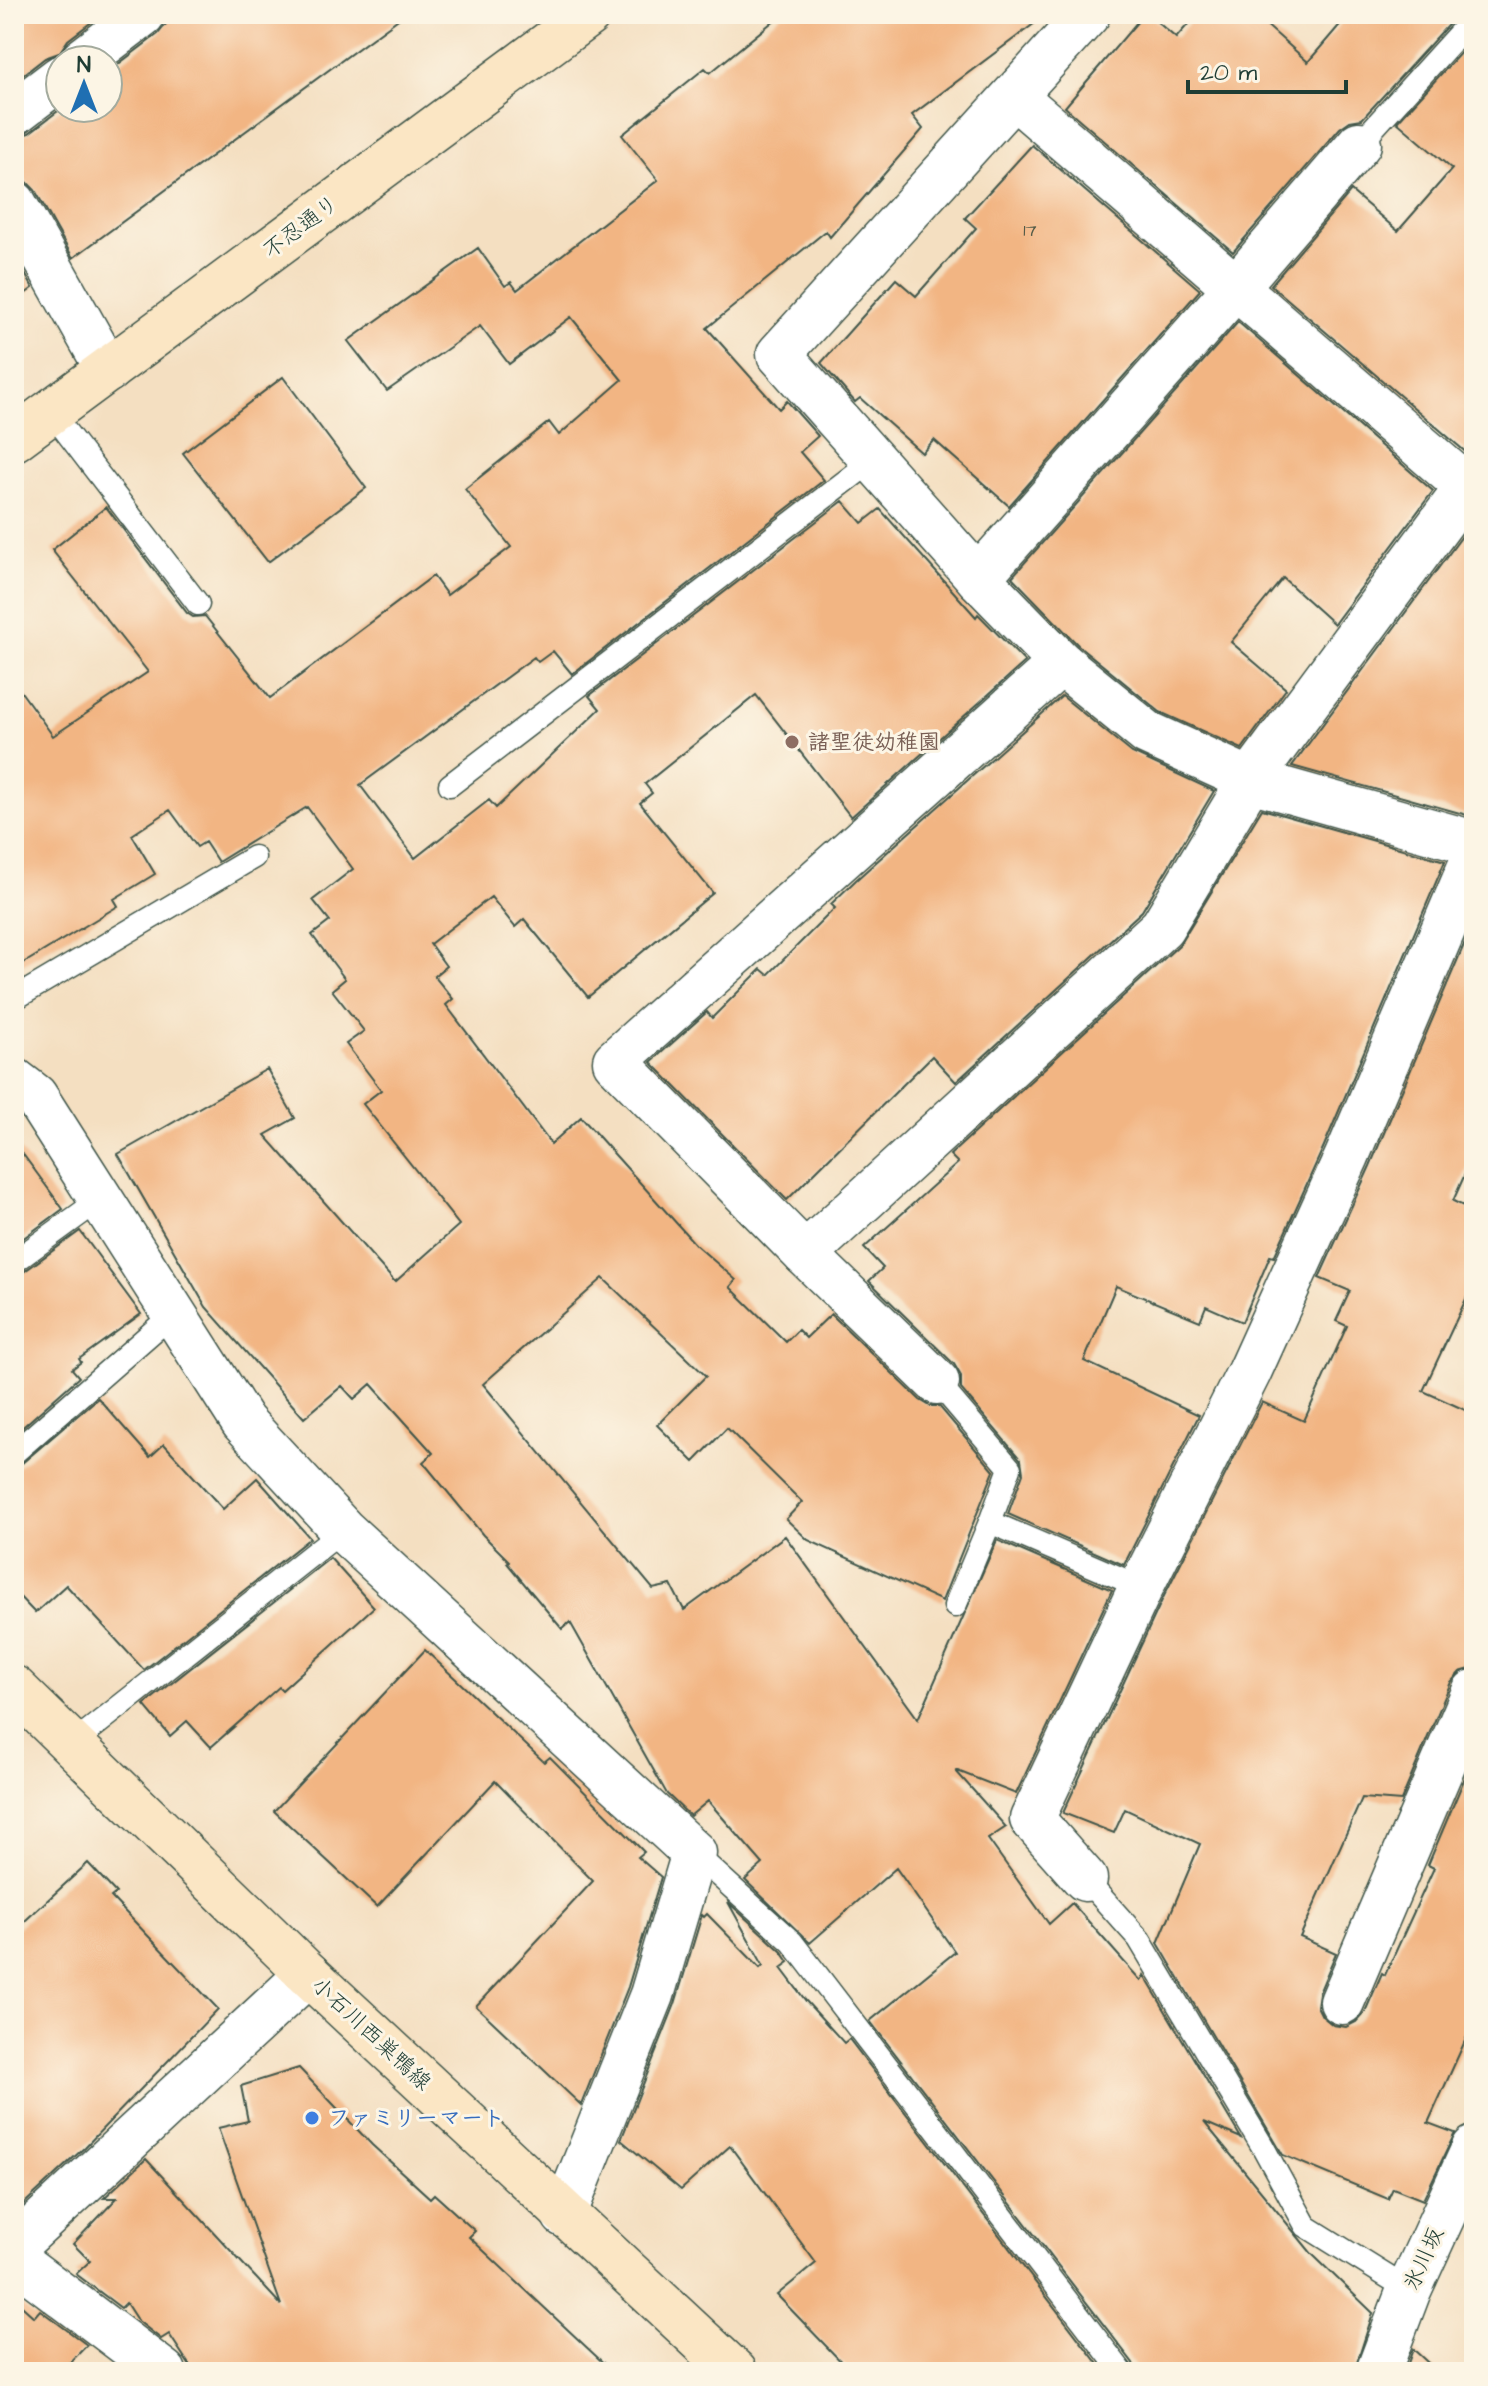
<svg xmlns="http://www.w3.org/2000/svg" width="1488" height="2386" viewBox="0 0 1488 2386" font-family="'Architects Daughter','Klee One',sans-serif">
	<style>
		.building { fill: #f2b583 }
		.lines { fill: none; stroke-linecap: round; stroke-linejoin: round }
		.service-casing { stroke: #3f5549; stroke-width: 25 }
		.minor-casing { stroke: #3f5549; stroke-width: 47 }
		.secondary-casing { stroke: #3f5549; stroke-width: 47 }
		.service { stroke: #fff; stroke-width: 22 }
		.minor { stroke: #fff; stroke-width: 44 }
		.secondary { stroke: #fbe6c4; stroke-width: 44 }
		.education-dot { fill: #8d6e63; stroke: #fcf5e5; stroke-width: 3 }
		.shop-dot { fill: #3f7fe0; stroke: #fcf5e5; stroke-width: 3 }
		.labels { text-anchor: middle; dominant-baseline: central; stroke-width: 6; stroke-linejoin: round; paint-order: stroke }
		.number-label { font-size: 18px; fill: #545b48 }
		.street-label { font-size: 22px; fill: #1f3d34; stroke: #fcf5e5 }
		.education-label { font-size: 22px; font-weight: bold; fill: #785e54; stroke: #fcf5e5; text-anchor: start }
		.shop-label { font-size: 22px; font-weight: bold; fill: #366cbe; stroke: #fcf5e5; text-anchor: start }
	</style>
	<rect width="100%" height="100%" fill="#fcf5e5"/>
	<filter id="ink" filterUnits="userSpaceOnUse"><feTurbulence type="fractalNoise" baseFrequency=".0125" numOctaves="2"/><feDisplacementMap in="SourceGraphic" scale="16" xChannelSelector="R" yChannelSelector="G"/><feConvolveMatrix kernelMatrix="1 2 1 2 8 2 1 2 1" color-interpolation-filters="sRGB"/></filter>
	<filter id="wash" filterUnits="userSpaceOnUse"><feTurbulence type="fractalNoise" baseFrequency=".006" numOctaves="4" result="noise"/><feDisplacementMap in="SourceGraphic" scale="32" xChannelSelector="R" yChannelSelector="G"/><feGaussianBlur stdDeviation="1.8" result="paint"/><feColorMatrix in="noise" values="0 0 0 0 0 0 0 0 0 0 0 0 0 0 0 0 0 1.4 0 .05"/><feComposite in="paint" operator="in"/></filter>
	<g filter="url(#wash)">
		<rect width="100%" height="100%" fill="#f4dfc1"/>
		<g id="blocks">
			<g class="building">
				<polygon points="14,14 102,14 68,40 59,53 45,58 14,82"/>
				<polygon points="167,14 405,14 73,258 35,190 26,181 14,178 14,137 29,133 62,108 108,108 108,72 158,34 166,24"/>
				<polygon points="782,14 1047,14 912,115 923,129 830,237 826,231 707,328 779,409 787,401 818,436 800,452 824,480 572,674 553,651 538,662 534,657 360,785 415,858 489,800 496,808 600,709 589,696 843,501 862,523 880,509 976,617 978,614 1025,662 851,817 756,695 645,784 652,793 640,803 713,893 588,997 524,919 515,927 491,897 430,944 446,966 434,976 453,999 446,1005 551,1144 581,1117 696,1245 736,1280 730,1287 786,1342 798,1330 806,1338 831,1314 920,1400 930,1406 939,1406 994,1471 942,1601 808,1540 786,1519 802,1502 727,1428 694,1462 657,1425 706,1376 603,1278 483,1384 653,1589 671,1585 684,1610 785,1536 918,1719 997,1540 1112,1590 1016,1794 955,1770 1006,1827 988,1839 1049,1924 1072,1903 1141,1981 1144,1975 1241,2138 1204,2122 1312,2254 1373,2313 1354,2372 1136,2372 1133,2363 870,2021 955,1952 896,1868 810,1943 745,1880 763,1864 708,1801 690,1816 667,1794 570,1622 562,1629 507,1563 509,1561 483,1535 423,1462 433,1453 371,1384 354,1399 342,1386 304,1418 206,1307 118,1154 267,1069 295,1118 265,1135 395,1282 459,1225 363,1104 381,1090 346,1044 364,1031 332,990 345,979 312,935 330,921 313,900 353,869 307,807 218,862 205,842 197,847 170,810 132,835 155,874 114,899 118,906 14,969 14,682 53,736 148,672 52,550 106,507 187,613 193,617 205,616 270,698 433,576 447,595 511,547 465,489 549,422 559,435 622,380 571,317 509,364 480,326 387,391 348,341 478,248 505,286 511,282 517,290 658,180 622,135 705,68 710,73"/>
				<polygon points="1144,14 1148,14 1176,38 1197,14 1254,14 1308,62 1349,14 1458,14 1362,119 1350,121 1340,128 1233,252 1065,107"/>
				<polygon points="1474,38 1474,451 1468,454 1271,285 1351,191 1398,231 1452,169 1397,122"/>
				<polygon points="1032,145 1200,290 1009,506 934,440 922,453 860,398 855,402 821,363 896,279 916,296 976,228 965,218"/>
				<polygon points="14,254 33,288 14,302"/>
				<polygon points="1238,322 1433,491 1334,624 1283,578 1231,642 1286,689 1242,749 1160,712 1078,645 1012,577"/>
				<polygon points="283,377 366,488 268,562 183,453"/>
				<polygon points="1471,524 1474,527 1474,817 1292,766"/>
				<polygon points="1062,696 1132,753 1214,791 1142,911 956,1082 932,1056 787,1200 651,1062 707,1012 712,1018 761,969 768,975 835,908 831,904 856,880"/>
				<polygon points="1262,809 1445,861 1324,1146 1274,1257 1270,1256 1242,1322 1206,1306 1200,1321 1116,1286 1084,1361 1199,1415 1124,1565 1008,1514 1023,1473 1021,1460 961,1389 961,1376 954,1364 869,1281 883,1268 864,1248 958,1163 950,1155 1179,945"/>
				<polygon points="1474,921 1474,1154 1453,1201 1474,1211 1474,1282 1423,1391 1474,1414 1474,1668 1460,1672 1451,1682 1401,1801 1362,1798 1300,1937 1336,1953 1319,1993 1317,2006 1322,2016 1333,2025 1346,2027 1356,2022 1365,2012 1382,1973 1385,1975 1434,1868 1428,1865 1474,1756 1474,2021 1428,2123 1455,2133 1423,2200 1393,2188 1388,2199 1283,2155 1158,1943 1200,1844 1125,1809 1114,1833 1063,1813 1163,1598 1262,1402 1304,1421 1347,1326 1336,1321 1350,1291 1319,1278 1370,1166"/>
				<polygon points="14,1142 63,1209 14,1245"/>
				<polygon points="80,1231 141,1314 79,1359 81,1362 72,1369 79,1377 16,1433 14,1276 22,1273"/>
				<polygon points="98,1398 150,1457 164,1444 223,1509 257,1478 310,1538 144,1670 66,1585 35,1613 14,1591 14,1470"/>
				<polygon points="330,1558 374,1607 282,1690 279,1687 211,1747 187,1721 170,1736 144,1705"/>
				<polygon points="425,1650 544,1762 550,1757 644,1852 638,1857 661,1877 628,1987 581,2105 476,2006 593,1881 495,1781 377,1907 274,1811"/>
				<polygon points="88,1863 116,1893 111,1897 218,2009 85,2147 14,2213 14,1931"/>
				<polygon points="728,1902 782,1952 789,1962 781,1968 806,2001 844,2043 849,2039 1104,2372 851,2372 777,2295 816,2263 730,2146 681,2190 621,2140 675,2004 702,1915 704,1917 707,1914 760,1968 763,1965"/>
				<polygon points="299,2068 372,2145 430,2198 434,2194 475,2231 469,2237 613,2372 194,2372 169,2334 161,2339 137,2320 126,2303 121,2308 76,2274 90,2261 73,2244 117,2198 104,2198 146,2159 281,2305 218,2128 248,2121 241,2086"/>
				<polygon points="14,2299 34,2317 40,2310 87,2345 61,2372 14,2372"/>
				<polygon points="1413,2349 1438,2372 1405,2372"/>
			</g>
		</g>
	</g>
	<g filter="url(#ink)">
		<use href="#blocks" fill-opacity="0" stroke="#3f5549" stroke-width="2"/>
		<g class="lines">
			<defs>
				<g id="service">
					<polyline points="1359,144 1474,17"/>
					<polyline points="51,412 198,604"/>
					<polyline points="450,785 872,461"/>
					<polyline points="14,999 254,857"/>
					<polyline points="14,1262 102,1198"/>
					<polyline points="937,1382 1010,1468 990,1522 1141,1587"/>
					<polyline points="14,1453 173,1314"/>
					<polyline points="955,1606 990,1522"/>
					<polyline points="72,1744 343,1530"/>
					<polyline points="694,1853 792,1942 1122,2372"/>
					<polyline points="1085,1879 1139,1939 1263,2147 1306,2226 1409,2290"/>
				</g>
				<g id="minor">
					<polyline points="1088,14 779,354 978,578 1061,663 1147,733 1250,780 1474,843"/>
					<polyline points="83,60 143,14"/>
					<polyline points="1014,96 1474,493"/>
					<polyline points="14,113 60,78"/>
					<polyline points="14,203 108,370"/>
					<polyline points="978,578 1237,286 1359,144"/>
					<polyline points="14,1080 35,1096 243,1422 343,1530 694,1853 652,1995 564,2215"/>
					<polyline points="805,1254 1162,927 1250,780 1474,478"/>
					<polyline points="937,1382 805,1254 615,1061 1061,663"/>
					<polyline points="1085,1879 1032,1819 1141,1587 1249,1372 1347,1156 1474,857"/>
					<polyline points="1342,2002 1474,1692"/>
					<polyline points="14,2247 308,1974"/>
					<polyline points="14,2259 164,2372"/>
					<polyline points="1378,2372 1409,2290 1474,2148"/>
				</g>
				<g id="secondary">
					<polyline points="14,439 589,14"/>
					<polyline points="14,1688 308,1974 735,2372"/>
				</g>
			</defs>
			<use href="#service" class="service-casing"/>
			<use href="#minor" class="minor-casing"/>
			<use href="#secondary" class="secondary-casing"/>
			<use href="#service" class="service"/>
			<use href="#minor" class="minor"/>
			<use href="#secondary" class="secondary"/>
		</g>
	</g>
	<circle class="education-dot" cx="792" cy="742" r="8"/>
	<circle class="shop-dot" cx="312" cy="2118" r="8"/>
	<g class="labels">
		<g class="number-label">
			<text x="1030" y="230">17</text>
		</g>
		<g class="street-label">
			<text transform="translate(301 227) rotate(-37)">不忍通り</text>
			<text transform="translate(371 2034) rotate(43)">小石川西巣鴨線</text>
			<text transform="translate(1424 2259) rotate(-66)">氷川坂</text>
		</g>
		<g class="education-label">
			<text x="808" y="742">諸聖徒幼稚園</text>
		</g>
		<g class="shop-label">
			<text x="328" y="2118">ファミリーマート</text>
		</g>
	</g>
	<rect width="1488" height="2386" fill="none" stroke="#fcf5e5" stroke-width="48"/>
	<g transform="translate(84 84)"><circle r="38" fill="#fcf5e5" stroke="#a4ab9e" stroke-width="2"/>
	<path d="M0-6L14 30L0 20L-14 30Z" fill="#1f6fb2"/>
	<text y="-12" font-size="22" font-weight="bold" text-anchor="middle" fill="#1f3d34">N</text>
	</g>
	<path d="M1188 80v12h158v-12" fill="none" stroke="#1f3d34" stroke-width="4"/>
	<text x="1200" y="80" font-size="24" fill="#1f3d34" stroke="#fcf5e5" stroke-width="6" paint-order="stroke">20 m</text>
</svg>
